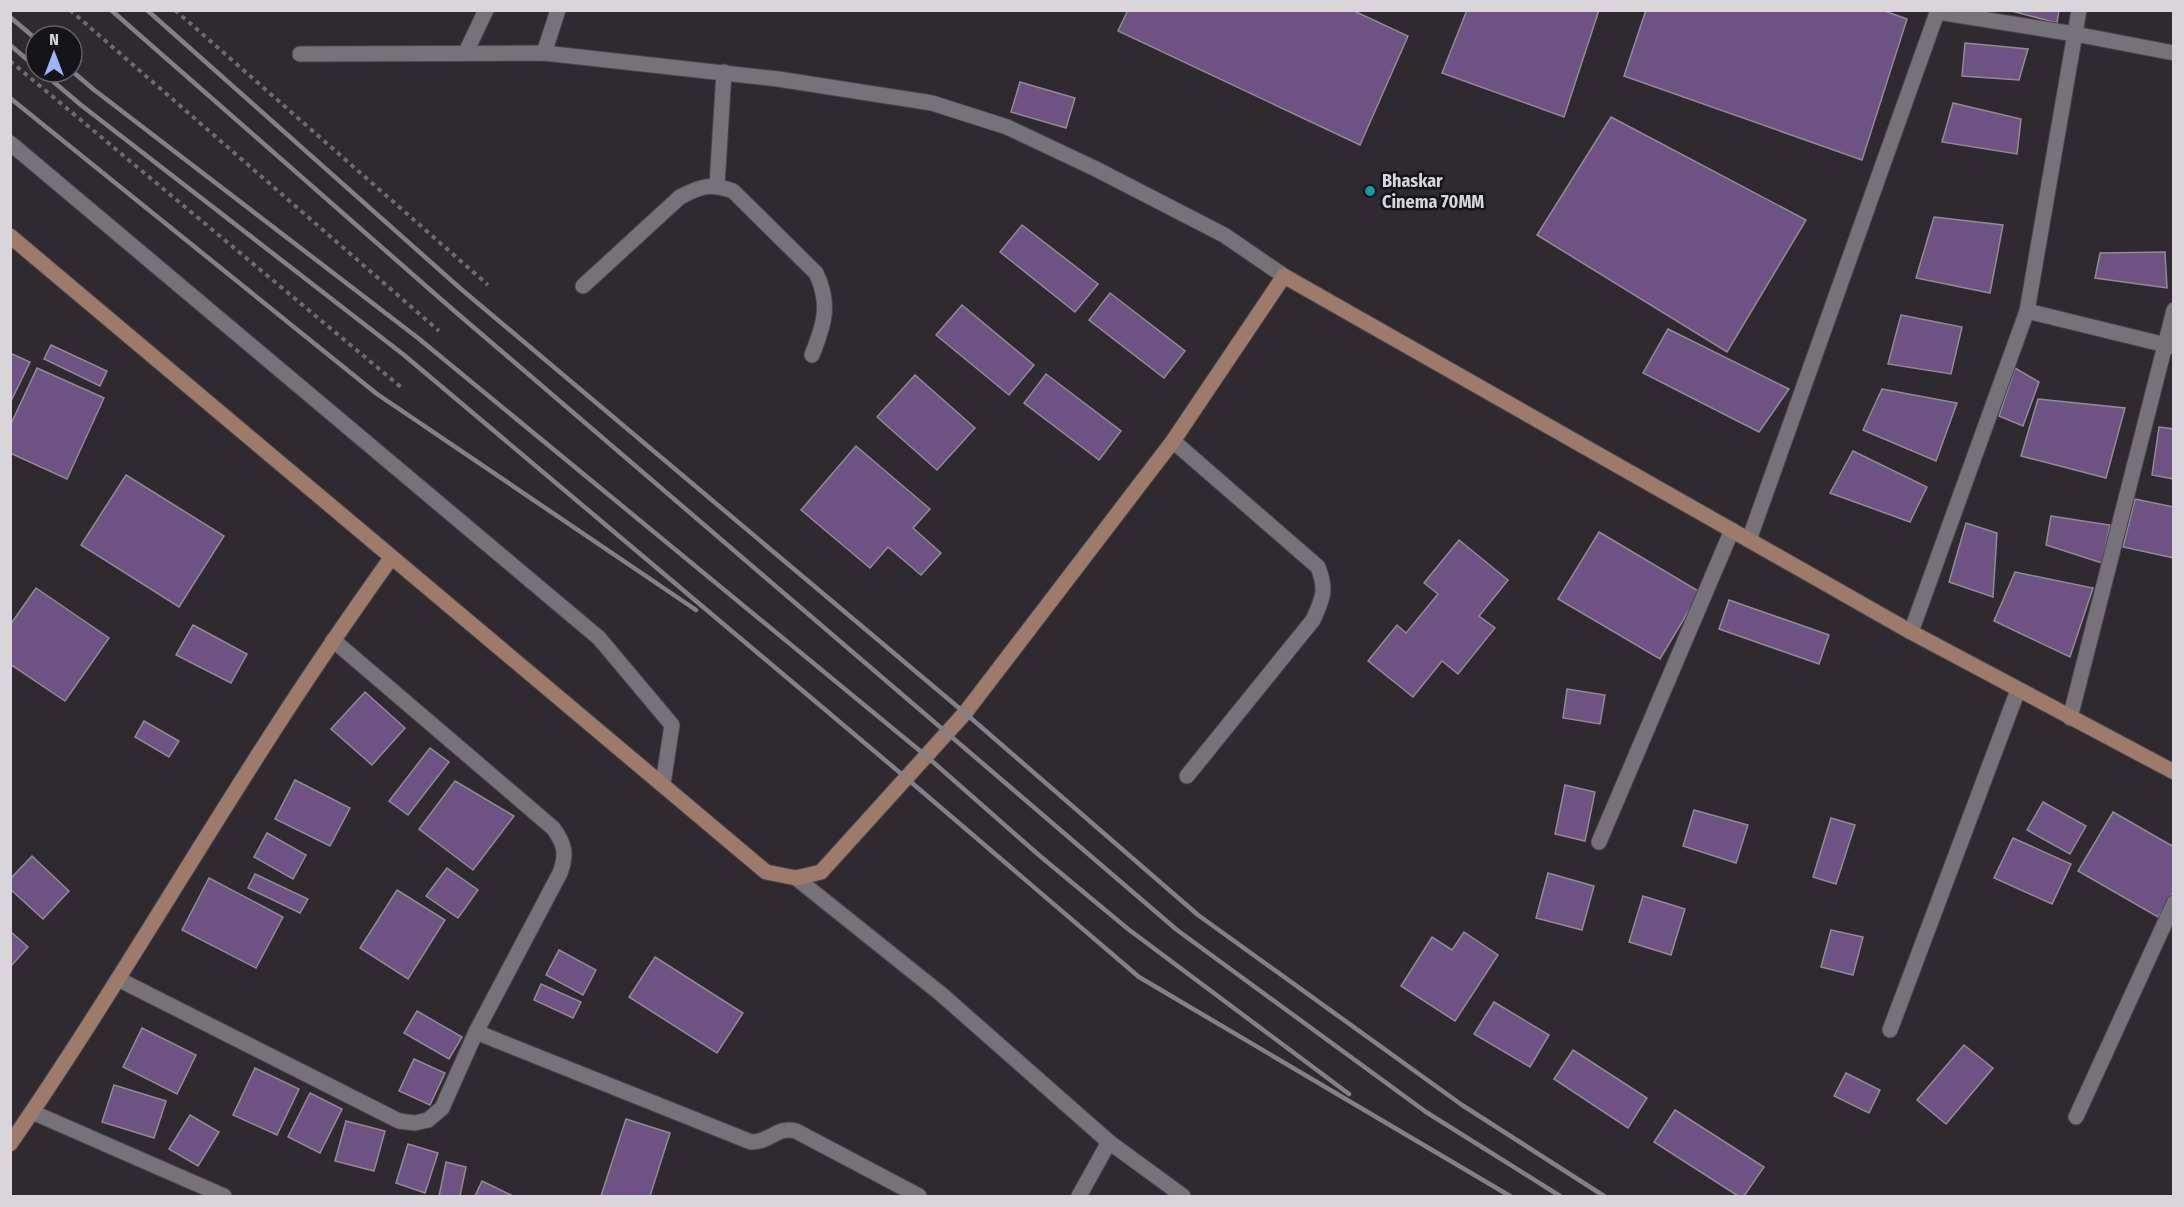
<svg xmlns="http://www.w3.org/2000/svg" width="2184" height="1207" viewBox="0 0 2184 1207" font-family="'Fira Sans Condensed',sans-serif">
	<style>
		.building { fill: #6f5284; stroke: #908c93; stroke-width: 1.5 }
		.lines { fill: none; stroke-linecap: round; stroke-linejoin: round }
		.lane-casing { stroke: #48464a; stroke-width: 17 }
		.street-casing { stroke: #48464a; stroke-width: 17 }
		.secondary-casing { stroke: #48464a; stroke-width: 17 }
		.path { stroke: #6e6a70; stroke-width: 4; stroke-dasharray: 4.5 4.5; stroke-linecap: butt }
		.lane { stroke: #767279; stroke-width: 15 }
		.street { stroke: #767279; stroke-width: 15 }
		.secondary { stroke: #9d7a69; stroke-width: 15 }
		.rail { stroke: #848186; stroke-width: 4.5 }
		.culture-dot { fill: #0f9aa8; stroke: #151416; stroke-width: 2 }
		.labels { text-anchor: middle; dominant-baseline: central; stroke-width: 5; stroke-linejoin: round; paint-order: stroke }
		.poi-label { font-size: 18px; font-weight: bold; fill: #d8d6da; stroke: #151416; text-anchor: start }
	</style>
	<rect width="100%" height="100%" fill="#2e2a30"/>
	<g class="building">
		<polygon points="1128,10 1352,10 1408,36 1360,145 1118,31"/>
		<polygon points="1467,10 1599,10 1564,117 1442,73"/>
		<polygon points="1646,10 1882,10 1907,19 1862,160 1624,76"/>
		<polygon points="2008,10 2059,10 2057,23"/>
		<polygon points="1965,43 2028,49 2019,80 1962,76"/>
		<polygon points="1020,82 1075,98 1066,128 1011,112"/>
		<polygon points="1953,103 2021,119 2017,154 1942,142"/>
		<polygon points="1611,117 1806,220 1727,352 1537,235"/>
		<polygon points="1934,217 2003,225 1990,293 1916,278"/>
		<polygon points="1022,225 1098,284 1075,312 1000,252"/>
		<polygon points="2165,252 2167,288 2095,278 2100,253"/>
		<polygon points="1110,293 1185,351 1164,378 1089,320"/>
		<polygon points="962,305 1034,365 1009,395 936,335"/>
		<polygon points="1901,315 1962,327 1951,374 1888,364"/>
		<polygon points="1668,329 1789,389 1759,432 1643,373"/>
		<polygon points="51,345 107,371 100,386 44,359"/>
		<polygon points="10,353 30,362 10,403"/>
		<polygon points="37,368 104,398 67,479 10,453 10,426"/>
		<polygon points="2015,368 2039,382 2023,426 1999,416"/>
		<polygon points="1046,374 1121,431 1099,460 1024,403"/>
		<polygon points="915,375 975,428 937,470 877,417"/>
		<polygon points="1882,389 1957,403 1936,461 1863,430"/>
		<polygon points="2038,399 2125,408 2106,478 2021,456"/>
		<polygon points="2159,427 2174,429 2174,479 2152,475"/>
		<polygon points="856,446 930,509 913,528 941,553 921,575 888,547 870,568 801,510"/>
		<polygon points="1853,451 1927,487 1910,522 1830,493"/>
		<polygon points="126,475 224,536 179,607 81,545"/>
		<polygon points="2135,499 2174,507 2174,558 2123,547"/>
		<polygon points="2051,516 2110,525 2102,563 2046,545"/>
		<polygon points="1966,523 1997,533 1993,597 1949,582"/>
		<polygon points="1599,532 1700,592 1660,659 1558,599"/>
		<polygon points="1459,540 1508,580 1479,616 1495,628 1458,674 1442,661 1413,697 1368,661 1397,625 1406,633 1438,594 1424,583"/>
		<polygon points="2015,572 2093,588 2070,657 1994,621"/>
		<polygon points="36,588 109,638 65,701 10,664 10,625"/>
		<polygon points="1729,600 1829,635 1819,664 1719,629"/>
		<polygon points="193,625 247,654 231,683 176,655"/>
		<polygon points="1567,689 1605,695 1600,724 1563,718"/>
		<polygon points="365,692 405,728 372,765 331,729"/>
		<polygon points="144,721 179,741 169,757 135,737"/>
		<polygon points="430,748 449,762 408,815 389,801"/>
		<polygon points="295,780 350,808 330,846 275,819"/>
		<polygon points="455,781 514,816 473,870 419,829"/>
		<polygon points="1565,785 1595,792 1585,841 1555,834"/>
		<polygon points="2043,802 2086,826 2070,854 2027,830"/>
		<polygon points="1694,810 1748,825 1736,863 1683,846"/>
		<polygon points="2113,812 2174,847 2174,891 2158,917 2078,871"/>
		<polygon points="1831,818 1855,825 1836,884 1813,877"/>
		<polygon points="267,833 306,855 293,879 254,857"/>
		<polygon points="2013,838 2071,864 2052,904 1994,878"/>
		<polygon points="32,856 69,891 43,919 10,889 10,879"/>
		<polygon points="447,868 478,890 458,918 426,896"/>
		<polygon points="1548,873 1594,886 1582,930 1536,918"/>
		<polygon points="255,874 308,899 300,913 248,888"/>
		<polygon points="209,878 283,917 256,968 182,930"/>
		<polygon points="397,890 445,920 408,979 360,948"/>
		<polygon points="1643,896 1685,909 1671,955 1629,942"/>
		<polygon points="1831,930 1863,937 1853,975 1821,967"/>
		<polygon points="10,931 28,947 10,967"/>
		<polygon points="1464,932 1498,955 1455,1021 1401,986 1432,937 1452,950"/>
		<polygon points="559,950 596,970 583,995 546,975"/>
		<polygon points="655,957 743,1013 717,1053 629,997"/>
		<polygon points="541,984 581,1002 573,1018 534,1000"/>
		<polygon points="1494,1002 1549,1035 1530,1067 1474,1034"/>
		<polygon points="417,1011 462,1037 449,1059 404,1033"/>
		<polygon points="142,1028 196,1055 177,1094 123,1067"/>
		<polygon points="1964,1045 1993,1068 1946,1124 1917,1100"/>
		<polygon points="1573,1050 1647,1098 1628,1128 1554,1079"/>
		<polygon points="414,1059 445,1073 430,1105 399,1091"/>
		<polygon points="255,1068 299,1089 277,1135 233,1115"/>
		<polygon points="1846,1073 1880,1090 1869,1113 1834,1096"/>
		<polygon points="114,1085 166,1101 154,1138 102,1122"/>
		<polygon points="310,1093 342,1109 320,1153 288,1137"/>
		<polygon points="1675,1110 1764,1167 1744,1196 1738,1196 1654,1142"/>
		<polygon points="190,1115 219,1132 198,1166 169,1149"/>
		<polygon points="626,1119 670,1133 650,1196 601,1196"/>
		<polygon points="346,1121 385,1131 374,1171 335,1161"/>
		<polygon points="408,1144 438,1153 425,1193 396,1183"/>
		<polygon points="446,1162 466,1167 460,1196 439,1196"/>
		<polygon points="482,1181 513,1196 475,1196"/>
	</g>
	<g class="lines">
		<defs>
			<g id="lane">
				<polyline points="10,143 599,638 672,725 663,784"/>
				<polyline points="717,185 724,72"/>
				<path d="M583 286 680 197C701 186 710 183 733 191L816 273C831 304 824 325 812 355"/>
			</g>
			<g id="street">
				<polyline points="1938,12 2075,34 2174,53"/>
				<polyline points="466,52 486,10"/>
				<polyline points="544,53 558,10"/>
				<polyline points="300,54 544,53 778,79 932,103 1007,127 1096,169 1224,235 1284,276"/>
				<polyline points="2027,311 2174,347"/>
				<path d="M1173 441 1318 567C1327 590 1323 598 1313 620L1187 776"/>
				<polyline points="1749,540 1938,10"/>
				<polyline points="1911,632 2027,311 2079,10"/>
				<polyline points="2070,718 2174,310"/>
				<polyline points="1599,842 1732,530"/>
				<polyline points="796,878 941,994 1109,1142 1183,1196"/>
				<path d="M118 979 399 1121 415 1123 428 1120 442 1108 476 1032 560 873C567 855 565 844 553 828L333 640"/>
				<polyline points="1890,1030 2018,690"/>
				<path d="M476 1032 751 1142C771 1142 777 1126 796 1131L919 1196"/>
				<polyline points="32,1112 224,1196"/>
				<polyline points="2076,1117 2174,903"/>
				<polyline points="1079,1196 1109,1142"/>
			</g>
			<g id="secondary">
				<polyline points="10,236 766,872 796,878 821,872 965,713 1173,441 1284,276 1911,632 2174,772"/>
				<path d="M10 1144C101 1012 182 873 269 738 308 677 349 617 391 558"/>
			</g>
		</defs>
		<use href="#lane" class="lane-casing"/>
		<use href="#street" class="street-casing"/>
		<use href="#secondary" class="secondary-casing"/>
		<g class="path">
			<polyline points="70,10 439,331"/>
			<polyline points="175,10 488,285"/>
			<polyline points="10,61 402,388"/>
		</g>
		<use href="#lane" class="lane"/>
		<use href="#street" class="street"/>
		<use href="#secondary" class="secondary"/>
		<g class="rail">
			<polyline points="111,10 451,308 1177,930 1426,1112 1560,1196"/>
			<polyline points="147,10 461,289 965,713 1198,915 1462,1105 1604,1196"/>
			<polyline points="10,17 36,39"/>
			<polyline points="10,45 36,67"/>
			<polyline points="72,71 93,89 418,338 925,755 1040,856 1128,929 1349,1094"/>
			<polyline points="42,72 81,105 404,355 905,777 1139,977 1510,1196"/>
			<polyline points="10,98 377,394 696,610"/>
		</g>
	</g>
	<circle class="culture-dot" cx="1370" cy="191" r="6"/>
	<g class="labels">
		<g class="poi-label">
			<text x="1382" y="181">Bhaskar<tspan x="1382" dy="21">Cinema 70MM</tspan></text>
		</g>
	</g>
	<rect width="2184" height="1207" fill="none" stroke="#d8d6da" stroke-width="24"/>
	<g transform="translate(54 54)"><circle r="28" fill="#151416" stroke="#636264" stroke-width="1.5"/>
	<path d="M0-4.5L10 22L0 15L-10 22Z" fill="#9db4fd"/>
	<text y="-9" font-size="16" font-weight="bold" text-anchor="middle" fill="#d8d6da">N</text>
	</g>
</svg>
